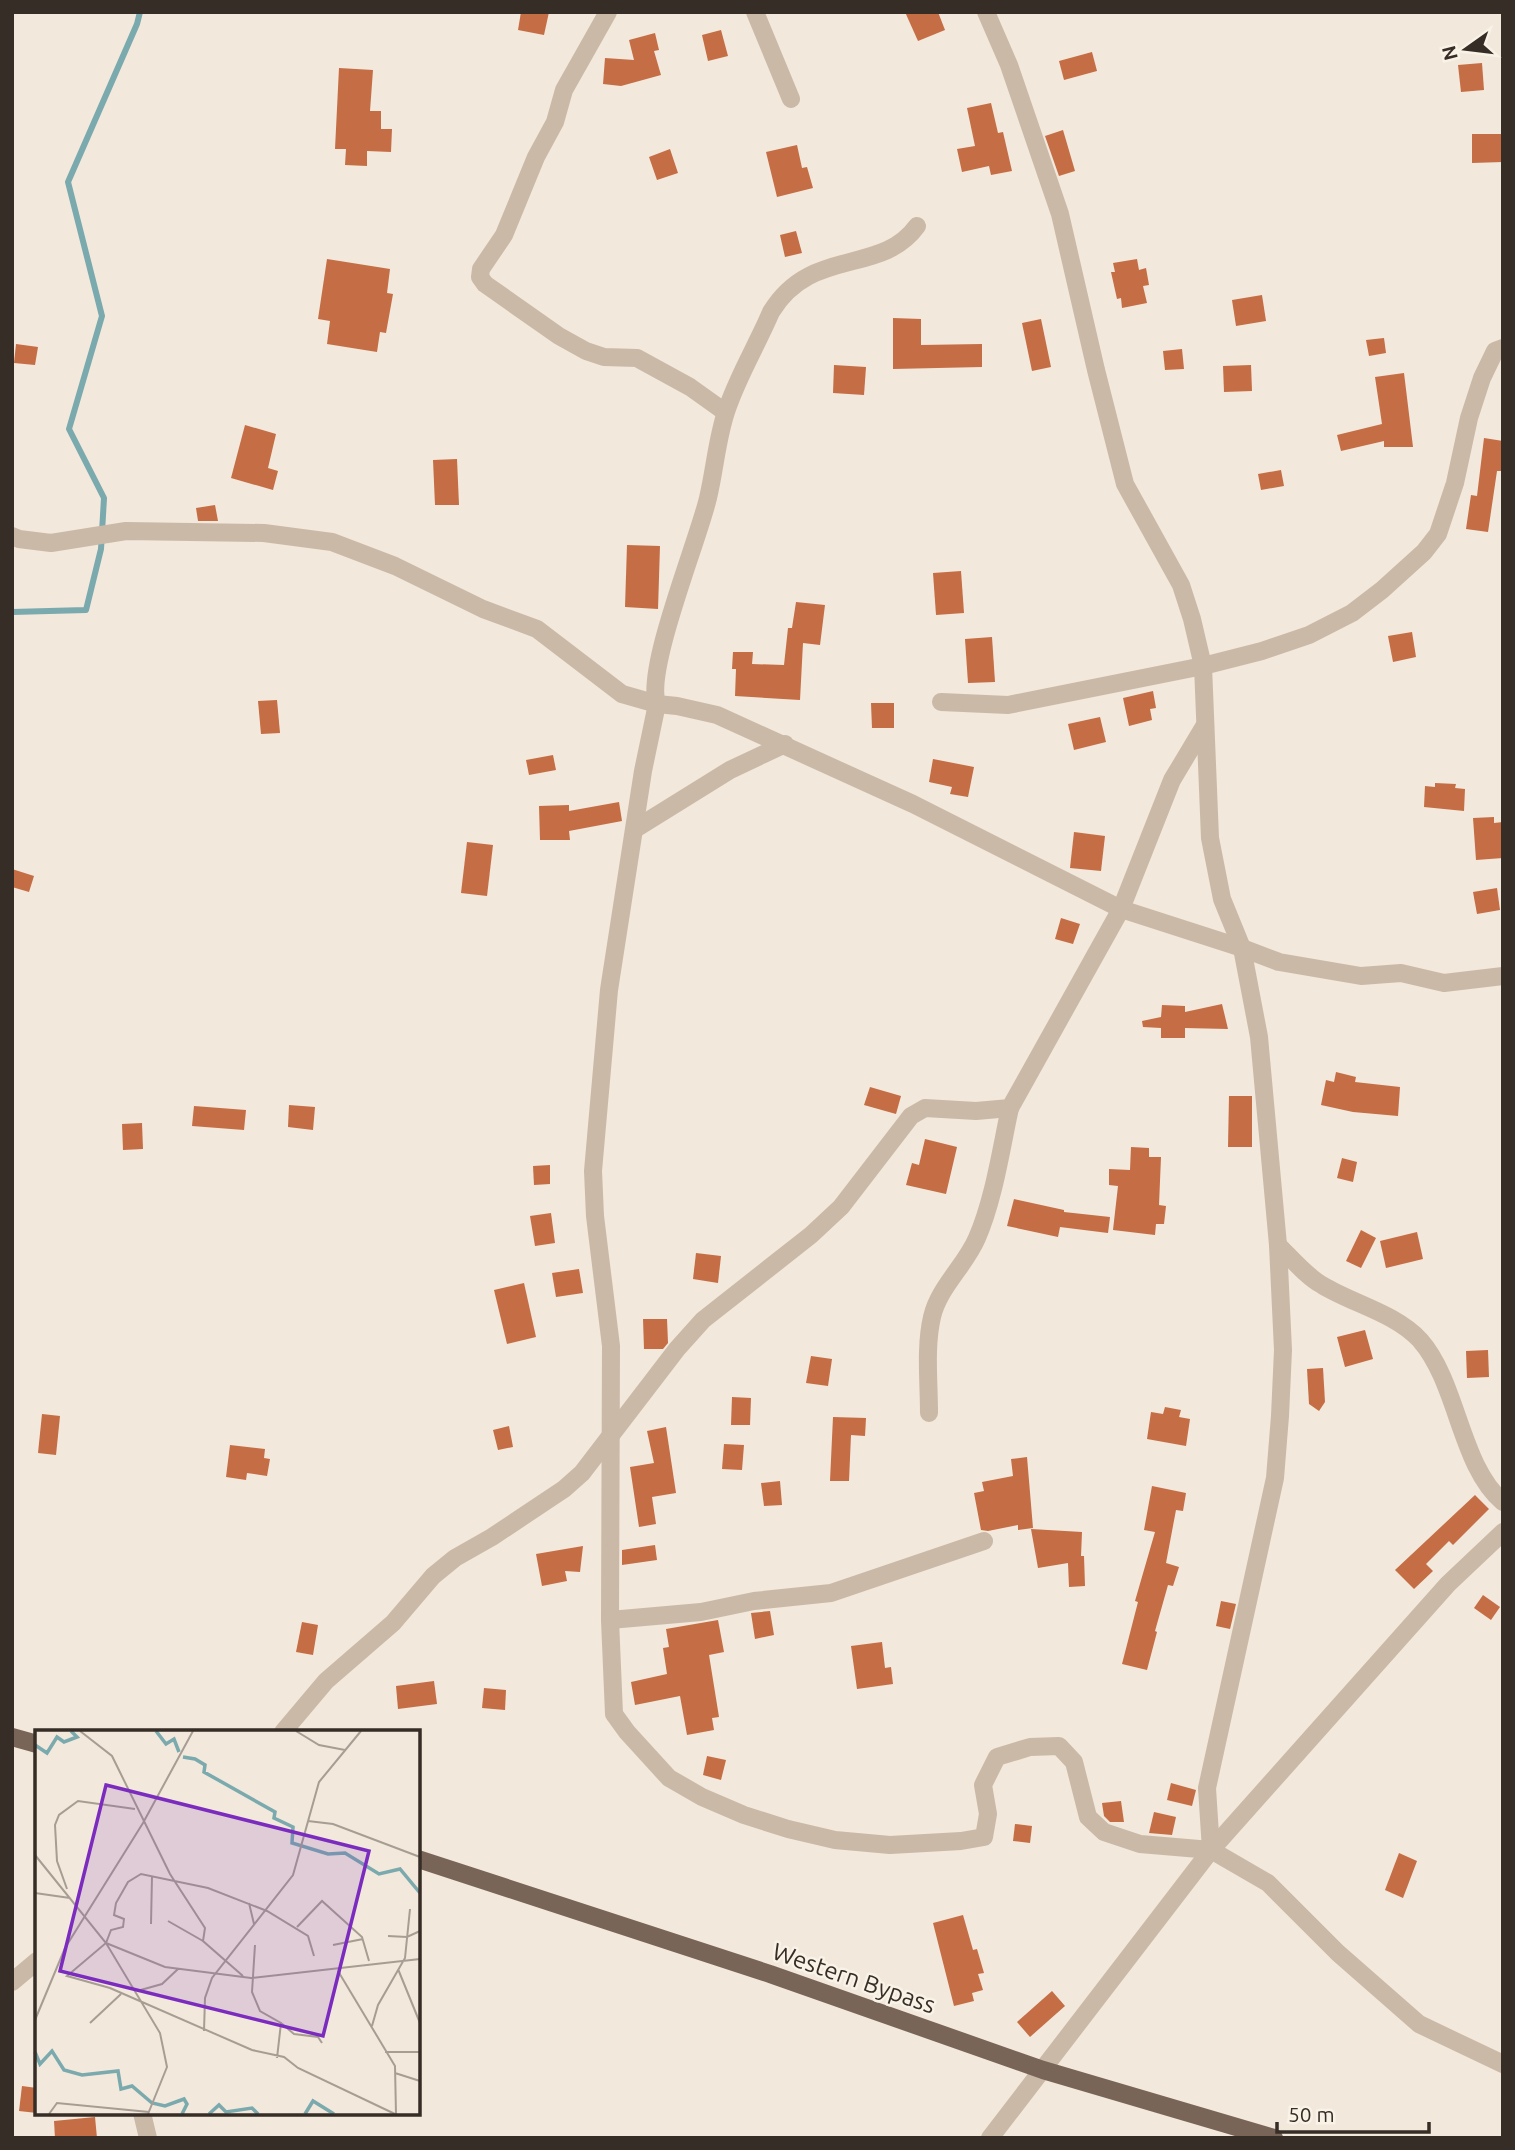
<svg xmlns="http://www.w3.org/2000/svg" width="1515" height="2150" viewBox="0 0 1515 2150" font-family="Ubuntu,sans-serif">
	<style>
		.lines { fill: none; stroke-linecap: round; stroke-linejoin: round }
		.stream { stroke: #7aa9ae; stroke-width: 6 }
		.building { fill: #c56d45 }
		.minor { stroke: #cab9a7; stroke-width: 18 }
		.primary { stroke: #786558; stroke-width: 18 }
		.labels { text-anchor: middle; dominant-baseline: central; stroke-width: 5; stroke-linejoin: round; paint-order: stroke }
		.street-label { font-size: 24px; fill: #362d27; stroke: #f9f2e7 }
		.inset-river { fill: none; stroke: #7aa9ae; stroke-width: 3.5 }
		.inset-road { fill: none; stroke: #a79d93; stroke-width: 2 }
		.view { fill: #7b2cbf; fill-opacity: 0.15; stroke: #7b2cbf; stroke-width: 3.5 }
		.inset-edge { fill: none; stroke: #362d27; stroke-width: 3.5 }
	</style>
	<rect width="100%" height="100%" fill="#f2e8db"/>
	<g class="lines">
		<polyline class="stream" points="12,612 86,610 101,549 104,498 69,429 102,316 68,182 137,24 140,12"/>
	</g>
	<g class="building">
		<polygon points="521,12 549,12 544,35 518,30"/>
		<polygon points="905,12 938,12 945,30 918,41"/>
		<polygon points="721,30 728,56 708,61 702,35"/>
		<polygon points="655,33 659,50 654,51 661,75 621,86 603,84 605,58 634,60 629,40"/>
		<polygon points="1092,52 1097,71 1064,80 1059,61"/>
		<polygon points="1482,63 1484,90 1461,92 1458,65"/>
		<polygon points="339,68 373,70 370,111 381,111 381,129 392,129 391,152 367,151 367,166 345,165 346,149 335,149"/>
		<polygon points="991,103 998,133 1003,132 1012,171 991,175 989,166 962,172 957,149 975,146 967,108"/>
		<polygon points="1063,130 1075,171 1059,176 1045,136"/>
		<polygon points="1472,134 1503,134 1503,162 1472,163"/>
		<polygon points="797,145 802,168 807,167 813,188 777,197 766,152"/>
		<polygon points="670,149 678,173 657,180 649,157"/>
		<polygon points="796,231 802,253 785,257 780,235"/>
		<polygon points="327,259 390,269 387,293 393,294 386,333 380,332 377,352 327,344 330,321 318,319"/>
		<polygon points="1137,259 1139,270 1146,268 1149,285 1143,286 1147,303 1122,308 1121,298 1117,299 1111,272 1115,272 1113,263"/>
		<polygon points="1262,295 1266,321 1236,326 1232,300"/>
		<polygon points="893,318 921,319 921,345 982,344 982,367 893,369"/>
		<polygon points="1041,319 1051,367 1032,371 1022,323"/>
		<polygon points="1384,338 1386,353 1369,356 1366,340"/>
		<polygon points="16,344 38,347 35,365 14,363"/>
		<polygon points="1182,349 1184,369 1165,370 1163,351"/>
		<polygon points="834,365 866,367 864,395 833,393"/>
		<polygon points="1251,365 1252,391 1224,392 1223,366"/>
		<polygon points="1404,373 1413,447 1384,447 1384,441 1341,451 1337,435 1382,424 1375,377"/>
		<polygon points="245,425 276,434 268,468 278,471 273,490 231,478"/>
		<polygon points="1484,438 1503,441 1503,471 1497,471 1488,532 1466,529 1471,495 1477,496"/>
		<polygon points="457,459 459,505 435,505 433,460"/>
		<polygon points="1281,470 1284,486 1261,490 1258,474"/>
		<polygon points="215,505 218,521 198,521 196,508"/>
		<polygon points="627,545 660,546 658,609 625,607"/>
		<polygon points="961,571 964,613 936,615 933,573"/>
		<polygon points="796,602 825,605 820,645 803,643 800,700 735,696 736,669 732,669 733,652 753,652 752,664 784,665 788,628 792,628"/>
		<polygon points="1412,632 1416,657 1393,662 1388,636"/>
		<polygon points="992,637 995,682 968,683 965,639"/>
		<polygon points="1153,691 1156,708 1150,709 1152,720 1129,726 1123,698"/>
		<polygon points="277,700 280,733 261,734 258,701"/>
		<polygon points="871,703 894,703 894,728 872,728"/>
		<polygon points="1100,717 1106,742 1074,750 1068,724"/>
		<polygon points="553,755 556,770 529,775 526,760"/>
		<polygon points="933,759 974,767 968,797 950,794 952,787 929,782"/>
		<polygon points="1435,783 1456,784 1455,788 1465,789 1464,811 1424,807 1425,786 1435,787"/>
		<polygon points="619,802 622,821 569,831 570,840 540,840 539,806 569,805 569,811"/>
		<polygon points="1494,817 1494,823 1503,822 1503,858 1476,860 1473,818"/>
		<polygon points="1074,832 1105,836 1101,871 1070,868"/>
		<polygon points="467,842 493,845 487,896 461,893"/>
		<polygon points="12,869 34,876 29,892 12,887"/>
		<polygon points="1497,888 1500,910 1477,914 1473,892"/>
		<polygon points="1061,918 1080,924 1073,944 1055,939"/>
		<polygon points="1222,1004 1228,1029 1185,1028 1185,1038 1161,1038 1161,1028 1143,1027 1142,1021 1161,1017 1162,1005 1185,1006 1185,1012"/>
		<polygon points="1336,1072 1356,1077 1355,1082 1400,1087 1398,1116 1353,1112 1321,1105 1326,1080 1334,1082"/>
		<polygon points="870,1087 901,1096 896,1114 864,1105"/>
		<polygon points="1229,1096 1252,1096 1252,1147 1228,1147"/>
		<polygon points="289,1105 315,1107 313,1130 288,1127"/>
		<polygon points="194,1106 246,1110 244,1130 192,1126"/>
		<polygon points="142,1123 143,1149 123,1150 122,1124"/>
		<polygon points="925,1139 957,1147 946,1194 906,1185 912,1163 919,1165"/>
		<polygon points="1131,1147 1149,1148 1149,1157 1161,1157 1159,1205 1166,1206 1164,1224 1156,1224 1155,1235 1113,1230 1118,1186 1109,1185 1109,1169 1130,1170"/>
		<polygon points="1342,1158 1357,1162 1353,1182 1337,1178"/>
		<polygon points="550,1165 550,1184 534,1185 533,1166"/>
		<polygon points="1014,1199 1064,1210 1064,1212 1110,1217 1108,1233 1060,1227 1058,1237 1007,1226"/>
		<polygon points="551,1213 555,1243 535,1246 530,1216"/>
		<polygon points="1361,1230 1376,1238 1361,1268 1346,1261"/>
		<polygon points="1417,1232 1423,1259 1386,1268 1380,1241"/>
		<polygon points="696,1253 721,1256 718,1283 693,1279"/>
		<polygon points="579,1269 583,1293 556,1297 552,1273"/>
		<polygon points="524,1283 536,1337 507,1344 494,1290"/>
		<polygon points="643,1319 667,1319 668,1343 663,1349 644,1349"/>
		<polygon points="1365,1330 1373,1359 1345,1367 1337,1337"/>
		<polygon points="1488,1350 1489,1377 1467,1378 1466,1351"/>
		<polygon points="811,1356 832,1359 828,1386 806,1383"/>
		<polygon points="1323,1368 1325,1402 1319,1411 1309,1404 1307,1369"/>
		<polygon points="732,1397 751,1398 750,1425 731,1425"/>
		<polygon points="1165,1407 1181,1410 1179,1417 1190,1419 1186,1446 1147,1439 1151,1412 1163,1414"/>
		<polygon points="42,1414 60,1416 56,1455 38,1453"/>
		<polygon points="833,1417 866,1418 865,1436 851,1435 849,1481 830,1481"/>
		<polygon points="509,1426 513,1447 498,1450 493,1430"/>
		<polygon points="666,1427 676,1493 652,1497 656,1524 639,1527 630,1467 654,1463 647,1431"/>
		<polygon points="724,1444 744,1445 742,1470 722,1469"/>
		<polygon points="230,1445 265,1449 264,1458 270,1459 267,1476 247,1473 246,1480 226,1477"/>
		<polygon points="1027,1457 1033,1528 1018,1530 1018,1525 988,1531 981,1530 974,1493 984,1491 982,1482 1013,1476 1011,1459"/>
		<polygon points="780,1481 782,1505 764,1506 761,1483"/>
		<polygon points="1152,1486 1186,1493 1183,1511 1176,1510 1166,1563 1179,1567 1173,1586 1168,1585 1155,1631 1157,1632 1147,1670 1122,1664 1138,1602 1135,1601 1155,1532 1144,1530"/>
		<polygon points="1475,1495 1489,1509 1453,1545 1449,1541 1426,1564 1433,1571 1414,1589 1395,1570"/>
		<polygon points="1031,1529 1082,1532 1081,1556 1084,1556 1085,1586 1069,1587 1068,1563 1038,1568"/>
		<polygon points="655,1545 657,1560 622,1565 622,1550"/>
		<polygon points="583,1546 580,1572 565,1571 567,1581 542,1586 536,1554"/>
		<polygon points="1483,1595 1500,1607 1491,1620 1474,1608"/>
		<polygon points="1221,1601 1236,1604 1230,1629 1216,1626"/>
		<polygon points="770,1611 774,1635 755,1639 751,1613"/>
		<polygon points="718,1620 724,1652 709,1655 719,1717 712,1718 714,1730 687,1735 680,1696 635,1705 631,1682 667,1674 663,1648 669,1647 666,1629"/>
		<polygon points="302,1622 318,1625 313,1655 296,1652"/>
		<polygon points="882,1642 885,1668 891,1667 893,1684 857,1689 851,1646"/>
		<polygon points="434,1681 437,1704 398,1709 396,1686"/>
		<polygon points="484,1688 506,1690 505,1710 482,1708"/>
		<polygon points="707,1756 726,1760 721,1780 703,1775"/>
		<polygon points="1171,1783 1196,1790 1192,1806 1167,1800"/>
		<polygon points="1121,1801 1124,1822 1110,1822 1104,1816 1102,1803"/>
		<polygon points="1154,1812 1176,1817 1172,1835 1149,1833"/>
		<polygon points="1015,1824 1032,1826 1030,1843 1013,1841"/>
		<polygon points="1399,1853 1417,1861 1403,1898 1385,1890"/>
		<polygon points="963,1915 973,1950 977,1949 984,1973 978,1974 983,1990 972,1993 974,2001 954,2006 933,1923"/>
		<polygon points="1052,1991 1065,2006 1030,2037 1017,2022"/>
		<polygon points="22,2086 37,2088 37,2113 19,2111"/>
		<polygon points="95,2117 97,2138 55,2138 54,2121"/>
	</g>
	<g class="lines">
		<g class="minor">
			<polyline points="608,12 564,90 555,122 536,157 504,235 481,269 480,277 485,284 559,336 586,351 604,357 637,358 690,387 725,412"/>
			<polyline points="755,12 791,99"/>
			<polyline points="986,12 1009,65 1060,214 1096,370 1125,484 1181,585 1192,619 1203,666 1210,838 1222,899 1242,948 1259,1037 1278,1245 1283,1350 1280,1416 1275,1478 1207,1788 1211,1850"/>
			<path d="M917 226C881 276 811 246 771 312 757 345 738 376 727 409 717 437 715 469 708 498 698 541 645 669 657 704L643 771 609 990 593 1171 595 1216 611 1346 610 1620 614 1714 627 1732 669 1778 702 1797 744 1815 788 1829 835 1840 890 1845 961 1841 984 1837 988 1814 983 1785 997 1757 1030 1747 1059 1746 1074 1762 1088 1817 1104 1832 1140 1844 1211 1850 1268 1883 1338 1953 1419 2024 1503 2064"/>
			<polyline points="12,536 19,539 51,543 126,531 264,533 332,542 395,566 483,609 537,629 622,694 657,704 677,706 717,715 913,804 1121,909 1242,948 1279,962 1361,976 1401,973 1444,983 1503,976"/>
			<polyline points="941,702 1008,705 1203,666 1262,651 1309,635 1352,613 1382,590 1424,552 1438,534 1455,483 1469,418 1482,378 1495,351 1503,348"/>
			<polyline points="635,829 730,770 785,744"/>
			<path d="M1278 1245C1291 1258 1306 1276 1322 1285 1353 1304 1395 1313 1420 1340 1458 1383 1460 1466 1503 1502"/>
			<path d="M929 1413C929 1382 925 1347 932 1317 939 1287 965 1266 977 1238 994 1199 1001 1149 1010 1108"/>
			<polyline points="610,1620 701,1612 754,1601 831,1593 984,1541"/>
			<polyline points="283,1732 326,1681 393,1623 433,1576 455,1558 492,1537 564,1489 582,1473 677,1349 703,1320 811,1235 841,1207 911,1116 925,1108 976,1111 1010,1108 1121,909 1172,780 1205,725"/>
			<polyline points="12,1982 37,1961"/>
			<polyline points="142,2113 148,2138"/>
			<polyline points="990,2138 1211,1850 1448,1584 1503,1532"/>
		</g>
		<g class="primary">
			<polyline points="12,1737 37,1744"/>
			<polyline points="418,1859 770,1974 1043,2070 1274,2138"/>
		</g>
	</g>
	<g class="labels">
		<g class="street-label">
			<text transform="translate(854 1978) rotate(19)">Western Bypass</text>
		</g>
	</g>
	<g transform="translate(35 1730)">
		<rect width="385" height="385" fill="#f2e8db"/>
		<path class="inset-river" d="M121 1 131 14 139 9 144 22M0 15 12 23 22 7 29 12 42 7 36 1M148 27 160 29 170 35 169 42 240 82 239 88 258 97 257 113 293 124 310 123 344 144 365 139 385 163M0 322 5 334 17 321 29 340 47 345 83 341 86 359 97 356 117 373 130 376 149 369 152 374 147 384M174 384 184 375 191 382 217 378 223 384M270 384 278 371 299 384"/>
		<path class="inset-road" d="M45 1 77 26 135 144 170 198 168 211 208 246M261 1 284 15 310 20M273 91 298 94 385 127M0 125 71 213 125 303 132 337 113 384M32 159 22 131 20 95 24 85 43 71 100 79M0 163 35 168M214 173 219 194M133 191 168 211M116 194 117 146M262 197 287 171 327 207 334 231M353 206 372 207 385 201M71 213 130 237 216 248 385 229M220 215 217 262 225 281 246 293 242 328M298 215 328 209M279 226 273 206 232 181 173 158 106 144 93 152 81 173 79 185 89 189 88 197 76 200 71 213 32 246 75 258 217 320 249 327 263 338 360 384M363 239 385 293M303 241 360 336 361 384M102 261 127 254 143 239M0 290 30 218 108 93 158 1M55 293 86 264M246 293 259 304 283 307 287 313M337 296 343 275 370 228 375 179M169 301 170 268 177 248 258 145 284 52 326 1M350 322H385M360 343 385 351M14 384 22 373 114 382"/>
		<path class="view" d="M71 55 334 121 288 306 25 241Z"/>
		<rect width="385" height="385" class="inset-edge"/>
	</g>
	<rect width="1515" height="2150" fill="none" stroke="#362d27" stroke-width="28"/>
	<g transform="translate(1466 49) rotate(256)" stroke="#f9f2e7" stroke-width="5" paint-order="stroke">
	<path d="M0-5L12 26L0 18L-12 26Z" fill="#362d27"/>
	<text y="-10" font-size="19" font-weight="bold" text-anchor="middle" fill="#362d27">N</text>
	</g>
	<path d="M1277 2122v10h152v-10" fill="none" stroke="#362d27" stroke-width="3.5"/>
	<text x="1288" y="2122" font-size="21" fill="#362d27" stroke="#f9f2e7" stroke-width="5" paint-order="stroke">50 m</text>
</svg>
